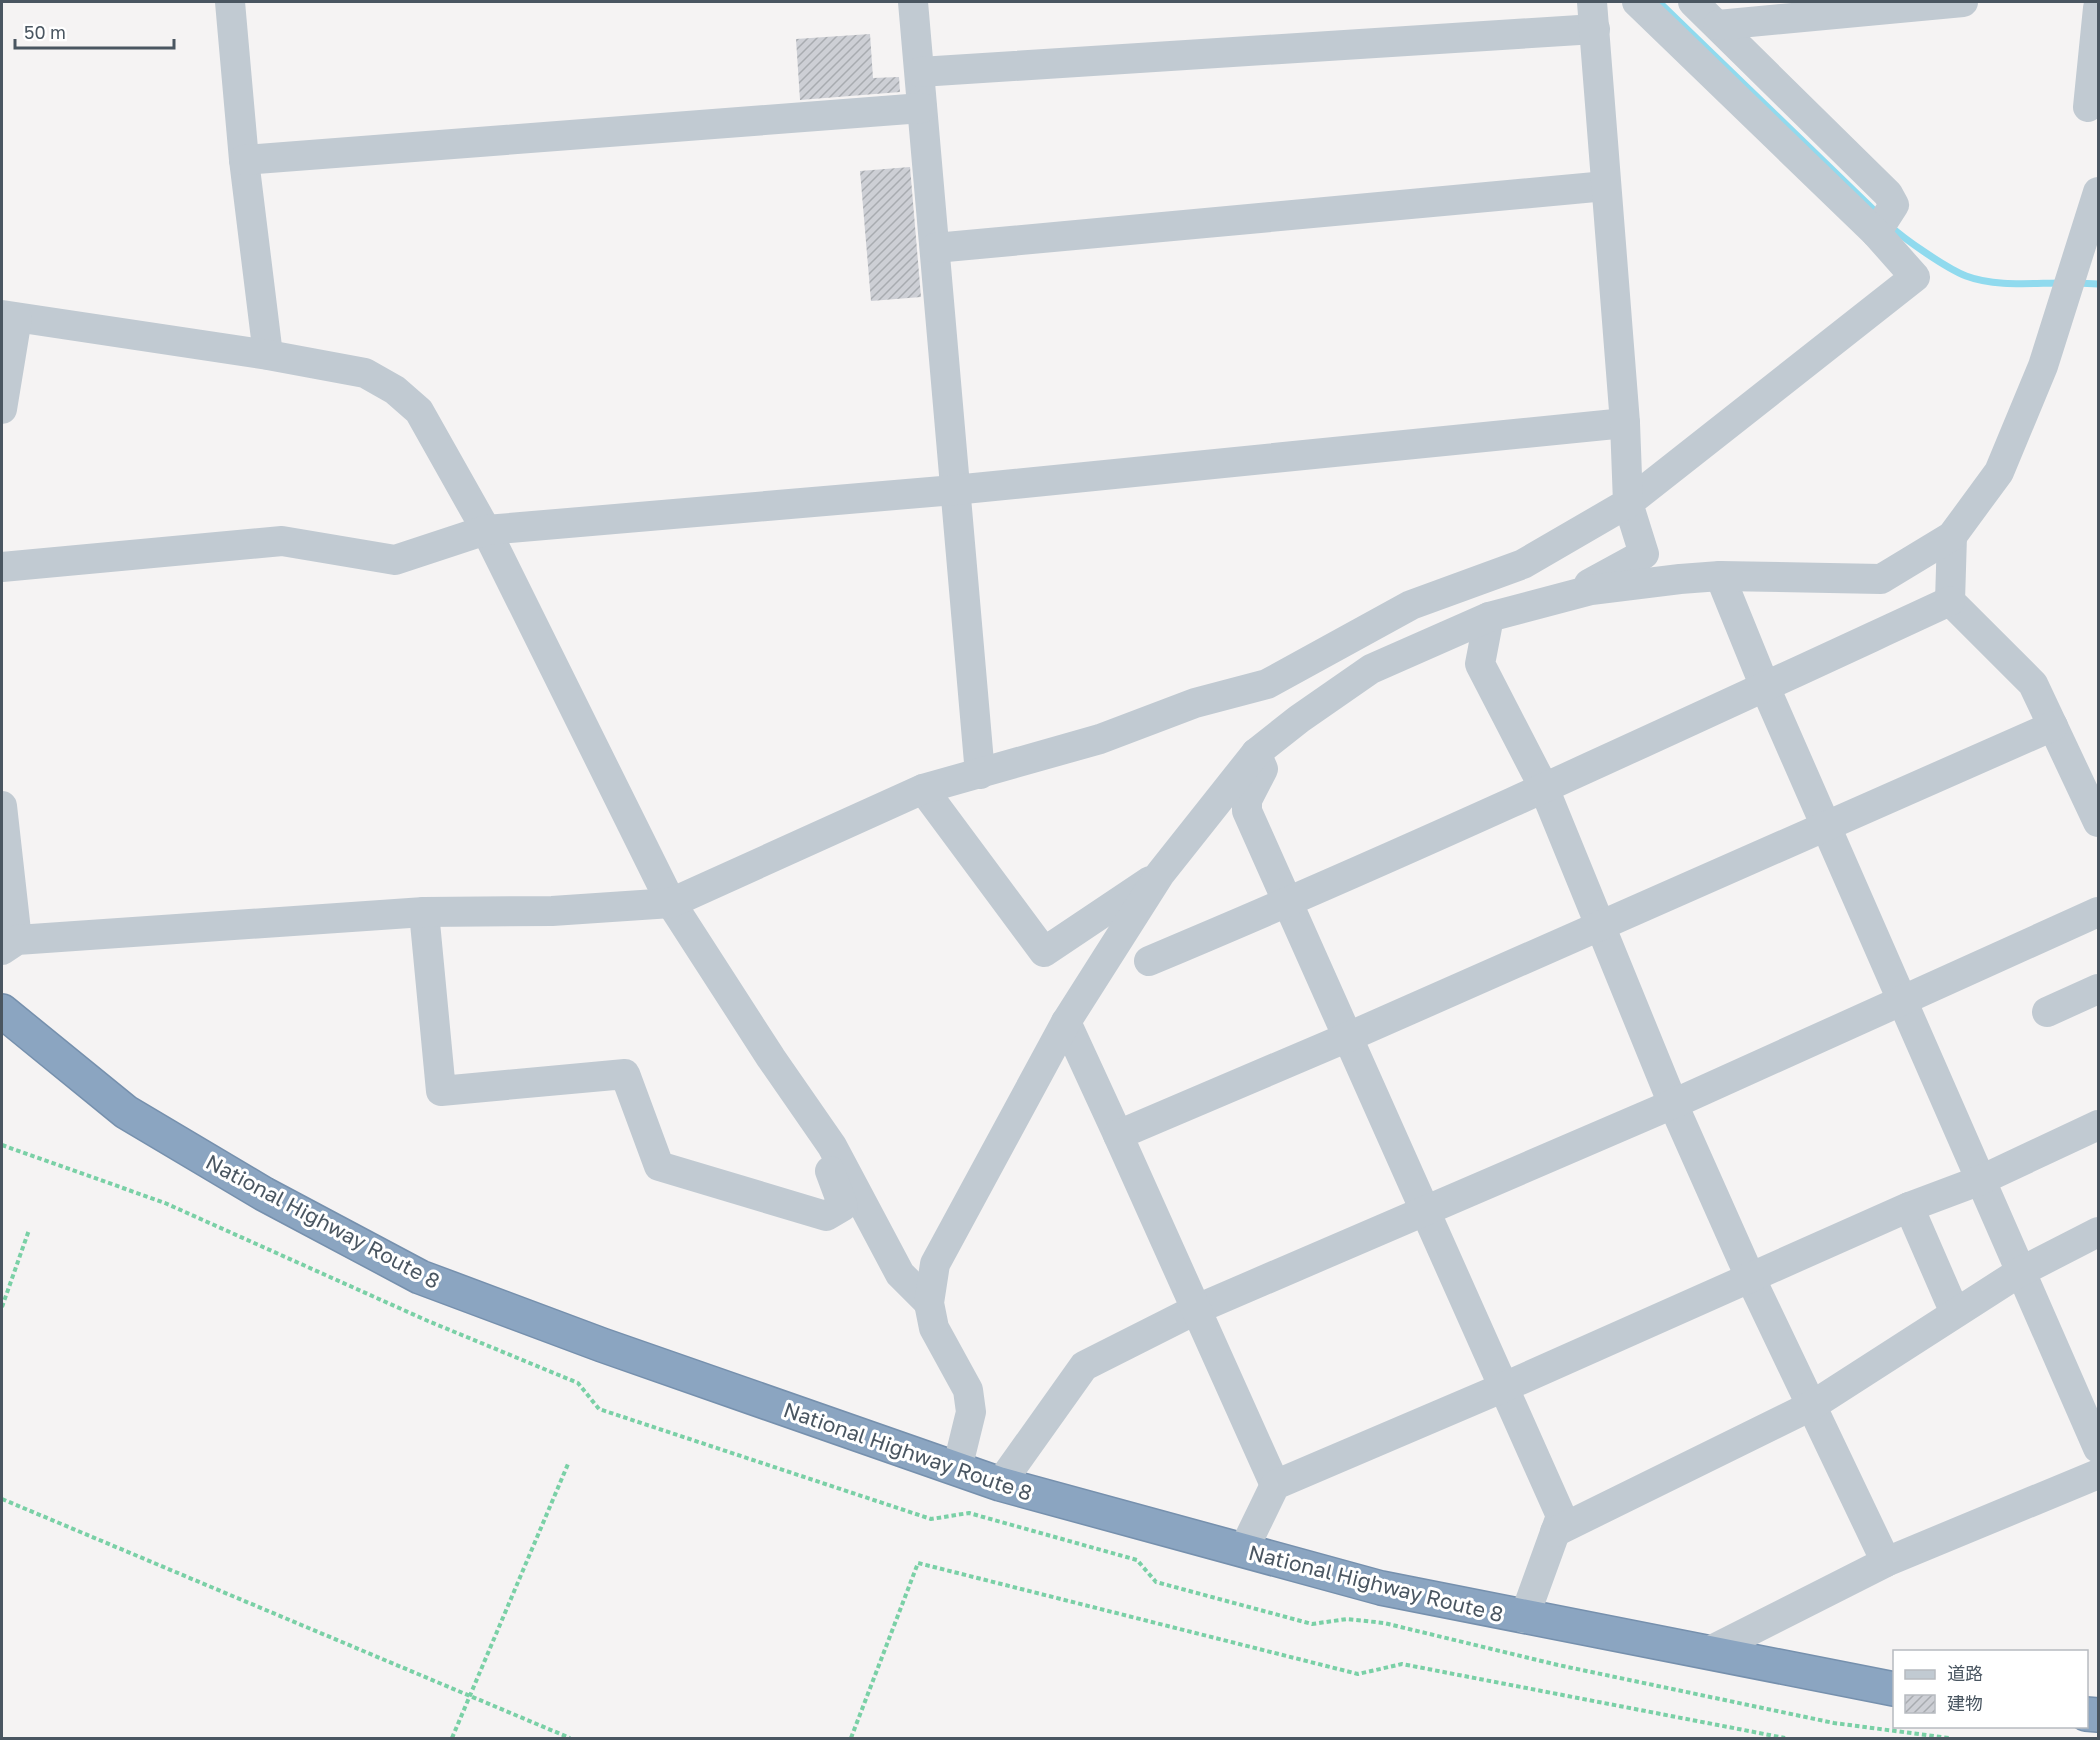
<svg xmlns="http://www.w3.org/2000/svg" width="2100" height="1740" viewBox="0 0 2100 1740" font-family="'Golos Text','Noto Sans JP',sans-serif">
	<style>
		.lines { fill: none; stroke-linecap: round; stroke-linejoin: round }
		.stream { stroke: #90daee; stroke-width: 7 }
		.building { fill: url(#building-hatch) }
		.highway-casing { stroke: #7690ad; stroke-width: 36 }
		.path { stroke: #7ad0a6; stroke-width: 4; stroke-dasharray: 4.5 3; stroke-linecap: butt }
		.minor { stroke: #c1cad2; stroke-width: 30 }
		.highway { stroke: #8ba5c1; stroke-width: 33 }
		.labels { text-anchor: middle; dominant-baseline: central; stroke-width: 6; stroke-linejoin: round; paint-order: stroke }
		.street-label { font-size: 21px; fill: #4a5661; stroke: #fff }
	</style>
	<defs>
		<pattern id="building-hatch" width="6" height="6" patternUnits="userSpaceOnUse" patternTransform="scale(1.5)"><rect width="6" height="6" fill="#cdcfd5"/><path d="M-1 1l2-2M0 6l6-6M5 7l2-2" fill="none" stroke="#a8abb0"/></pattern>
	</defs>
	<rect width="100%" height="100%" fill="#f5f3f3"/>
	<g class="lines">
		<g class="stream">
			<polyline points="1659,2 1879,215"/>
			<path d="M1889 225C1904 239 1946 268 1966 276 1995 287 2032 283 2063 283"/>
			<polyline points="2077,283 2098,284"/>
		</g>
	</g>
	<g class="building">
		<polygon points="870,34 873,78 899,77 900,92 800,100 796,39"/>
		<polygon points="910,167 921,297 871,301 860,171"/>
	</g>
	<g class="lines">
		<defs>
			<g id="highway">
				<polyline points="2,1011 126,1112 264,1194 420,1277 602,1345 1000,1484 1381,1588 1894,1689"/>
				<polyline points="2086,1714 2098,1715"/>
			</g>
		</defs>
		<use href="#highway" class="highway-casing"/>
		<g class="path">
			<polyline points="2,1145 165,1203 428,1321 578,1383 599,1409 931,1519 969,1513 1137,1560 1156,1582 1312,1624 1347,1619 1384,1623 1558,1665 1834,1723 1949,1738"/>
			<polyline points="2,1307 29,1230"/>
			<polyline points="2,1499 570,1738"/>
			<polyline points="452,1738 568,1464"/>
			<polyline points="851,1738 918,1563 1358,1674 1402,1664 1785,1738"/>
		</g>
		<g class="minor">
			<polyline points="230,2 244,160 268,355"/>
			<polyline points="913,2 980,774"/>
			<polyline points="1693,2 1888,194 1894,205 1876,233"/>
			<polyline points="1718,25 1963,2"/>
			<polyline points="920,72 1595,29"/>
			<polyline points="2088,107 2098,8"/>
			<polyline points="244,160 922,108"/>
			<polyline points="935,248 1606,186"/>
			<polyline points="2,315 268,355 365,373 395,390 419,411 486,530 671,903 771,1058 832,1146 900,1274 929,1303"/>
			<polyline points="2,409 17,318"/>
			<polyline points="1952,536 1950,601 2033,684 2098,822"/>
			<polyline points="2,567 282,541 395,560 486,530 954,490 1625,423"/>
			<polyline points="1720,576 1765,687 2098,1448"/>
			<polyline points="1589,584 1644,554 1628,503 1915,277 1876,233 1637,2"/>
			<polyline points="1489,617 1480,664 1544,788 1673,1104 1750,1277 1886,1562"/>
			<polyline points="1256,753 1263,769 1247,800 1247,811 1561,1516 1524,1618"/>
			<polyline points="923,789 1044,952 1150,881"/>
			<polyline points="2,806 17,940"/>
			<polyline points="424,912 441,1091 625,1074 659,1166 826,1216 843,1206 830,1171"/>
			<polyline points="2,950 17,940 424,912 552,911 671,903 923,789 1100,739 1195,703 1267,684 1411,605 1523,564 1628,503 1625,423 1592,2"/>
			<path d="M1149 961C1419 848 1684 724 1950 601"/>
			<polyline points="2047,1012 2098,989"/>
			<polyline points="1066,1022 1118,1135"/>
			<polyline points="1909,1207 1955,1313"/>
			<polyline points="957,1469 971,1412 968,1390 934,1328 929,1303 935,1264 1066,1022 1160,874 1256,753 1299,719 1371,669 1489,617 1591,590 1680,579 1720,576 1881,579 1952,536 1999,472 2043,366 2098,192"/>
			<polyline points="1000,1484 1084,1366 1197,1309 1673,1104 2098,912"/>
			<polyline points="1275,1485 1118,1135 1348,1037 2053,726"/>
			<polyline points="1555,1532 1813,1405 2020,1272 2098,1232"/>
			<polyline points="1243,1551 1275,1485 1502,1388 1909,1207 1981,1180 2098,1125"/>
			<polyline points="1708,1652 1886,1562 2098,1474"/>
		</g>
		<use href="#highway" class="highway"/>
	</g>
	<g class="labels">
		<g class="street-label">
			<text transform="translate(323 1221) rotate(28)">National Highway Route 8</text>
			<text transform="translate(908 1451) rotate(19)">National Highway Route 8</text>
			<text transform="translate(1376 1583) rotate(14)">National Highway Route 8</text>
		</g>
	</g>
	<rect width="2100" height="1740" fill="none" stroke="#4a5661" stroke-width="6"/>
	<rect x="1893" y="1650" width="195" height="78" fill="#ffffff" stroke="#b7bbc0" stroke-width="1.5"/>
	<rect x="1905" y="1670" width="30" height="9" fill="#c1cad2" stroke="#b7bbc0" stroke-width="1.5"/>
	<text x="1947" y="1680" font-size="18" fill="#4a5661">道路</text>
	<rect x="1905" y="1695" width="30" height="18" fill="url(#building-hatch)" stroke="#b7bbc0" stroke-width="1.5"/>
	<text x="1947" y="1710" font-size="18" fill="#4a5661">建物</text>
	<path d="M15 39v9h159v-9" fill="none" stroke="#4a5661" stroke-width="3"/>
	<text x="24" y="39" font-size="18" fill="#4a5661" stroke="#ffffff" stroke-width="4.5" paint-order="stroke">50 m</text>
</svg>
